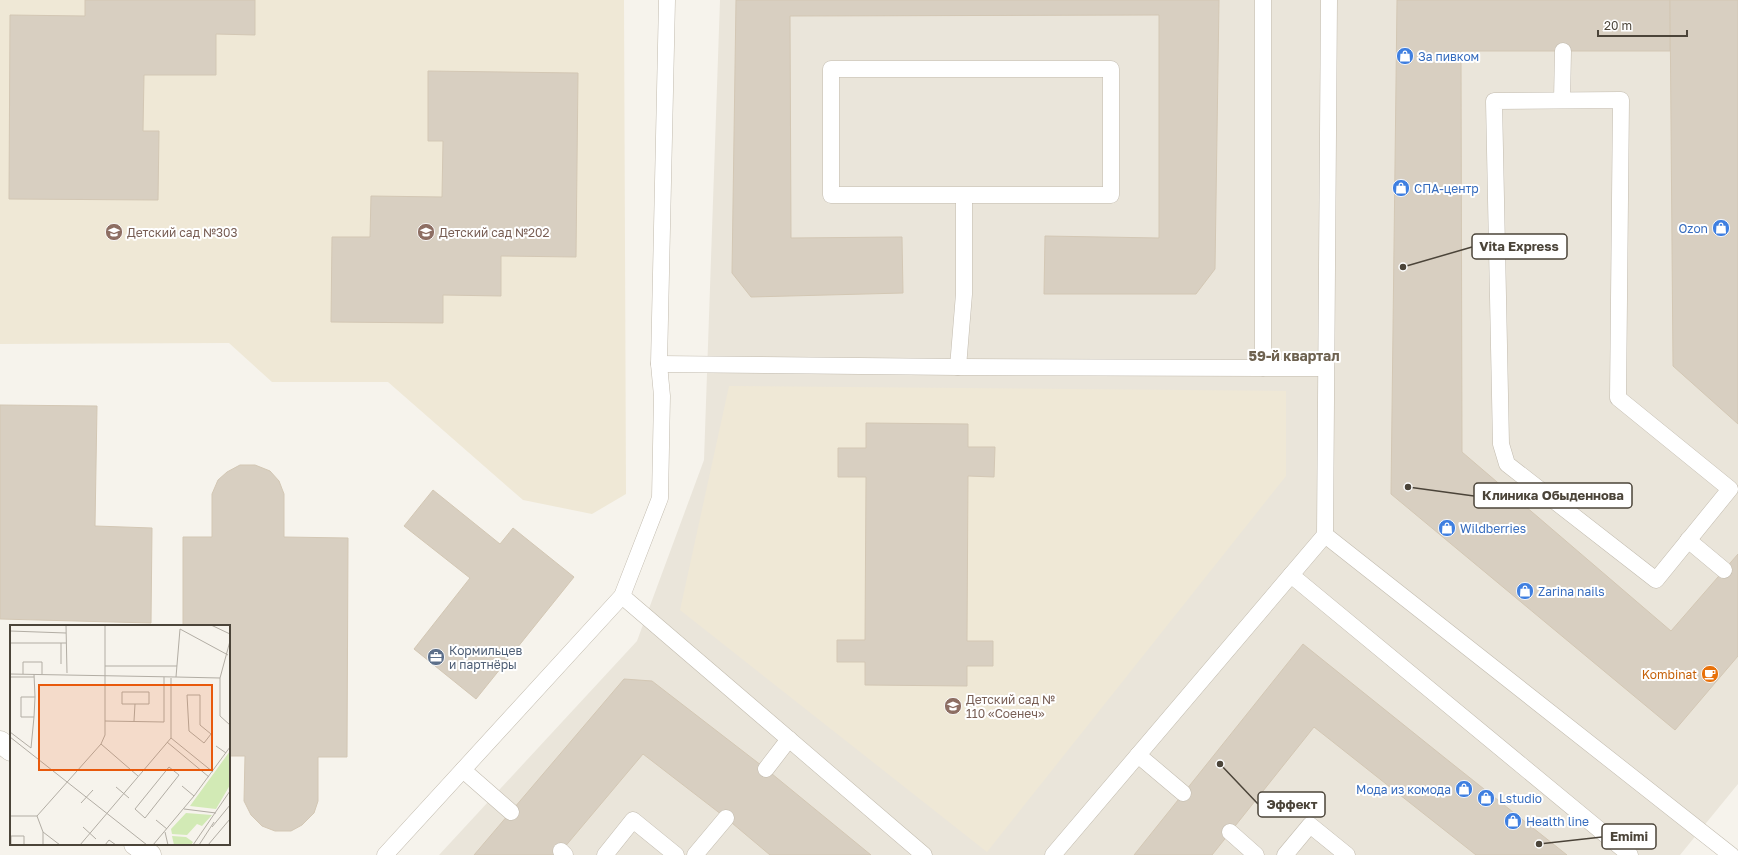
<svg xmlns="http://www.w3.org/2000/svg" width="1738" height="855" viewBox="0 0 1738 855" font-family="'Golos Text',sans-serif">
	<style>
		.residential { fill: #eae5da }
		.education { fill: #efe8d6 }
		.building { fill: #d8cfc1; stroke: #d3c7b4 }
		.lines { fill: none; stroke-linecap: round; stroke-linejoin: round }
		.service-casing { stroke: #c2bbae; stroke-width: 17 }
		.minor-casing { stroke: #c2bbae; stroke-width: 23 }
		.service { stroke: #fff; stroke-width: 16 }
		.minor { stroke: #fff; stroke-width: 22 }
		.labels { text-anchor: middle; dominant-baseline: central; stroke-width: 4; stroke-linejoin: round; paint-order: stroke }
		.shop-label { font-size: 12px; fill: #366cbe; stroke: #fff; text-anchor: start }
		.education-label { font-size: 12px; fill: #785e54; stroke: #fff; text-anchor: start }
		.service-label { font-size: 12px; fill: #4e5e75; stroke: #fff; text-anchor: start }
		.food-label { font-size: 12px; fill: #c56008; stroke: #fff; text-anchor: end }
		.quarter-label { font-size: 14px; font-weight: bold; fill: #6e6250; stroke: #fff }
		.inset-road { fill: none; stroke: #b2ada4; stroke-width: 1 }
		.view { fill: #e8590c; fill-opacity: 0.15; stroke: #e8590c; stroke-width: 2 }
		.inset-edge { fill: none; stroke: #4b4439; stroke-width: 2 }
		.leader { fill: none; stroke: #4b4439; stroke-width: 1.5 }
		.callout-dot { fill: #4b4439; stroke: #fff; stroke-width: 1.5 }
		.callout { fill: #fff; stroke: #4b4439; stroke-width: 1.5 }
		.callout-label { font-size: 13px; text-anchor: middle; font-weight: bold; fill: #4b4439 }
	</style>
	<rect width="100%" height="100%" fill="#f6f3ec"/>
	<polygon class="residential" points="720,0 1738,0 1738,784 1680,855 439,855 637,641 704,460"/>
	<g class="education">
		<polygon points="0,0 624,0 626,494 592,514 523,500 388,382 272,382 229,343 0,344"/>
		<polygon points="729,386 1286,391 1286,476 987,852 680,610"/>
	</g>
	<g class="building">
		<polygon points="85,0 255,0 255,35 216,34 216,75 144,75 143,131 159,131 158,200 9,199 10,15 85,16"/>
		<polygon points="736,0 1219,0 1215,269 1196,294 1044,294 1045,236 1159,238 1159,15 790,16 791,238 902,237 903,293 751,297 732,273"/>
		<polygon points="1397,0 1670,0 1670,51 1461,51 1462,452 1671,631 1738,554 1738,656 1675,730 1391,494"/>
		<polygon points="1670,0 1738,0 1738,424 1673,366"/>
		<polygon points="428,71 578,73 576,257 501,256 501,296 443,295 443,323 331,322 332,237 370,237 371,196 442,197 443,141 428,141"/>
		<polygon points="0,405 97,406 95,526 152,528 151,623 0,619"/>
		<polygon points="866,423 968,424 968,447 995,447 994,477 968,476 967,641 993,641 993,666 967,666 967,686 865,685 865,662 837,662 837,640 865,640 866,477 838,477 838,448 866,448"/>
		<polygon points="240,465 255,465 270,471 279,481 284,494 284,537 348,538 347,757 318,757 318,801 314,813 302,825 291,831 275,831 262,826 251,815 244,801 245,756 229,756 229,626 183,626 183,537 212,537 212,494 218,480 227,472"/>
		<polygon points="433,490 500,544 513,528 574,577 476,699 414,649 470,578 404,526"/>
		<polygon points="1303,644 1450,762 1567,855 1476,855 1314,727 1212,855 1134,855"/>
		<polygon points="624,679 652,681 766,769 871,855 770,855 726,818 643,754 558,855 474,855"/>
	</g>
	<g class="lines">
		<defs>
			<g id="service">
				<polyline points="1562,100 1563,51"/>
				<polygon points="1621,100 1618,398 1730,489 1656,580 1507,464 1501,444 1494,101"/>
				<polyline points="659,364 958,367 1263,368 1263,0"/>
				<polyline points="958,367 964,294 964,195 831,195 831,69 1111,69 1111,195 964,195"/>
				<polyline points="1263,368 1326,368"/>
				<polyline points="1325,535 1731,855"/>
				<polyline points="1688,540 1724,570"/>
				<polyline points="1291,575 1630,855"/>
				<polyline points="622,596 924,855"/>
				<polyline points="1138,755 1183,793"/>
				<polyline points="766,769 789,739"/>
				<polyline points="463,770 511,812"/>
				<polyline points="1230,832 1256,855"/>
				<polyline points="561,851 565,855"/>
				<polyline points="385,855 622,596 660,498 662,396 659,364 667,0"/>
				<polyline points="605,855 633,820 676,855"/>
				<polyline points="695,855 726,818"/>
				<polyline points="1053,855 1325,535 1329,0"/>
				<polyline points="1285,855 1310,825 1347,855"/>
			</g>
			<g id="minor">
				<polyline points="0,742 11,750"/>
				<polyline points="135,844 150,855"/>
			</g>
		</defs>
		<use href="#service" class="service-casing"/>
		<use href="#minor" class="minor-casing"/>
		<use href="#service" class="service"/>
		<use href="#minor" class="minor"/>
	</g>
	<defs>
		<symbol id="shop-disc" viewBox="-11 -11 22 22"><circle r="9.5" fill="#3f7fe0" stroke="#fff"/><path d="M-5-2.5h2.3a2.7 3.5 0 0 1 5.4 0H5L5.5 6h-11ZM-1.5-2.5h3a1.5 2.3 0 0 0-3 0Z" fill="#fff"/></symbol>
		<symbol id="school-disc" viewBox="-11 -11 22 22"><circle r="9.5" fill="#8d6e63" stroke="#fff"/><path d="M0-5L7-2L0 1L-7-2ZM-4 1L0 2.5L4 1V4Q0 6-4 4Z" fill="#fff"/></symbol>
		<symbol id="office-disc" viewBox="-11 -11 22 22"><circle r="9.5" fill="#5c6f8a" stroke="#fff"/><path d="M-6-3h4V-5.5h4V-3h4V5H-6ZM-1-4.5V-3h2v-1.5ZM-6 0V1H6V0Z" fill="#fff"/></symbol>
		<symbol id="cafe-disc" viewBox="-11 -11 22 22"><circle r="9.5" fill="#e8710a" stroke="#fff"/><path d="M-5.5-4.5H6V0H3Q3 3.5 0 3.5H-2.5Q-5.5 3.5-5.5 0ZM3-3.2v2h1.7v-2ZM-6 4.5H4V6H-6Z" fill="#fff"/></symbol>
	</defs>
	<g fill-rule="evenodd">
		<use href="#shop-disc" x="1395" y="46" width="20" height="20"/>
		<use href="#shop-disc" x="1391" y="178" width="20" height="20"/>
		<use href="#shop-disc" x="1711" y="218" width="20" height="20"/>
		<use href="#school-disc" x="104" y="222" width="20" height="20"/>
		<use href="#school-disc" x="416" y="222" width="20" height="20"/>
		<use href="#shop-disc" x="1437" y="518" width="20" height="20"/>
		<use href="#shop-disc" x="1515" y="581" width="20" height="20"/>
		<use href="#office-disc" x="426" y="647" width="20" height="20"/>
		<use href="#cafe-disc" x="1700" y="664" width="20" height="20"/>
		<use href="#school-disc" x="943" y="696" width="20" height="20"/>
		<use href="#shop-disc" x="1454" y="779" width="20" height="20"/>
		<use href="#shop-disc" x="1476" y="788" width="20" height="20"/>
		<use href="#shop-disc" x="1503" y="811" width="20" height="20"/>
	</g>
	<g class="labels">
		<g class="shop-label">
			<text x="1418" y="56">За пивком</text>
			<text x="1414" y="188">СПА-центр</text>
			<text x="1708" y="228" text-anchor="end">Ozon</text>
			<text x="1460" y="528">Wildberries</text>
			<text x="1538" y="591">Zarina nails</text>
			<text x="1451" y="789" text-anchor="end">Мода из комода</text>
			<text x="1499" y="798">Lstudio</text>
			<text x="1526" y="821">Health line</text>
		</g>
		<g class="education-label">
			<text x="127" y="232">Детский сад №303</text>
			<text x="439" y="232">Детский сад №202</text>
			<text x="966" y="699">Детский сад №<tspan x="966" dy="14">110 «Соенеч»</tspan></text>
		</g>
		<g class="service-label">
			<text x="449" y="650">Кормильцев<tspan x="449" dy="14">и партнёры</tspan></text>
		</g>
		<g class="food-label">
			<text x="1697" y="674">Kombinat</text>
		</g>
		<g class="quarter-label">
			<text x="1294" y="355">59-й квартал</text>
		</g>
	</g>
	<g transform="translate(10 625)">
		<rect width="220" height="220" fill="#f6f3ec"/>
		<path d="M220 126V160L206 184 180 181ZM176 188 202 190 192 201 187 199 177 210 162 209 161 204ZM162 211 176 212 183 217 181 220H164Z" fill="#d2eab5"/>
		<path class="inset-road" d="M56 0 57 48M201 0 220 9M0 6 56 8M0 18H56M51 18V39M95 41H167M0 49 166 52 170 4 218 30M13 49V37H32V49M0 52H24M166 52 210 53 220 16M210 53V91L220 100M177 70H190V100L201 109 194 118 179 106ZM24 92 25 72M95 96 154 97V52M124 96 125 79H112V67H139V79H125M0 107 21 123 24 92H11V72H25L24 49M0 112 137 220M161 113 203 147M157 117 199 152M91 119 128 151M206 121 216 128M159 142 169 150 135 193 125 184ZM172 161 184 171M106 162 119 173M71 178 83 165M174 184 206 188M0 191H27L33 207 50 220M27 191 91 119 95 110V0M146 195 157 204M73 202 86 214M202 202 220 180M155 207 158 220M1 220V211H14V220M33 220V207M70 220 161 113V53M95 220 99 215 106 220M143 220 184 171 220 122M183 220 220 166M189 220 204 197M198 220 220 194"/>
		<path class="view" d="M29 60H202V145H29Z"/>
		<rect width="220" height="220" class="inset-edge"/>
	</g>
	<path class="leader" d="M1403 267L1472 247M1408 487L1474 496M1220 764L1258 804M1539 844L1602 837"/>
	<g class="callout-dot">
		<circle cx="1403" cy="267" r="4"/>
		<circle cx="1408" cy="487" r="4"/>
		<circle cx="1220" cy="764" r="4"/>
		<circle cx="1539" cy="844" r="4"/>
	</g>
	<g class="callout">
		<rect x="1472" y="234" width="95" height="25" rx="4"/>
		<rect x="1474" y="483" width="158" height="25" rx="4"/>
		<rect x="1258" y="792" width="67" height="25" rx="4"/>
		<rect x="1602" y="824" width="54" height="25" rx="4"/>
	</g>
	<g class="callout-label">
		<text x="1519" y="251">Vita Express</text>
		<text x="1553" y="500">Клиника Обыденнова</text>
		<text x="1292" y="809">Эффект</text>
		<text x="1629" y="841">Emimi</text>
	</g>
	<path d="M1598 30v6h89v-6" fill="none" stroke="#4b4439" stroke-width="2"/>
	<text x="1604" y="30" font-size="12" fill="#4b4439" stroke="#ffffff" stroke-width="3" paint-order="stroke">20 m</text>
</svg>
